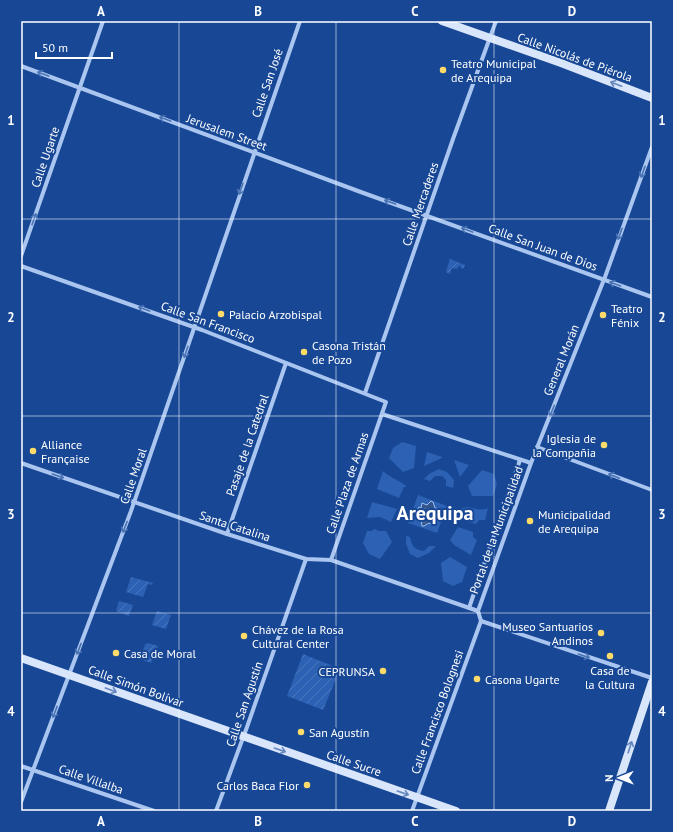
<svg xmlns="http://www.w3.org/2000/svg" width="673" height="832" viewBox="0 0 673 832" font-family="'PT Sans',sans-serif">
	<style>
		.green { fill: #2c61b3 }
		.garden { fill: url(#garden-furrows) }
		.water { fill: url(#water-ripples); stroke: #9cc0f3 }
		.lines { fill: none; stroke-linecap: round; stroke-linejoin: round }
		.street { stroke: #aac6f0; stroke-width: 4 }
		.secondary { stroke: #d8e5fb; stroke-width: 8 }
		.oneway { stroke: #4b74b5 }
		.oneway2 { stroke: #6587be }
		.grid { fill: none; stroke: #fff; stroke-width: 1; stroke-opacity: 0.55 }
		.poi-dot { fill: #ffdb69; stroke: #184895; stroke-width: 1.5 }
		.labels { text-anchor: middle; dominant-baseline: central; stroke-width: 4; stroke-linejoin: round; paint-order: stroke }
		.street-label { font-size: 12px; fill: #fff; stroke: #184895 }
		.poi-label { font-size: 12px; fill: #fff; stroke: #184895; text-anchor: start }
		.town-label { font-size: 20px; font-weight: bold; fill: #fff; stroke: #184895 }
		.neatline { fill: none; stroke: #fff; stroke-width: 1.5 }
		.grid-label { font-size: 13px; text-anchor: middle; font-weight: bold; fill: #fff }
	</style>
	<defs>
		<pattern id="garden-furrows" width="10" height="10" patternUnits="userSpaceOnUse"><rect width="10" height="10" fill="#2c61b3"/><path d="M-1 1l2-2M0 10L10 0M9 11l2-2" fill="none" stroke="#4c79be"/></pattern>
		<pattern id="water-ripples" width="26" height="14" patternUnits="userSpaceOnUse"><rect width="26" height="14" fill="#31548d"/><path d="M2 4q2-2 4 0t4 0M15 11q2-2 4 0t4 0" fill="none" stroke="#506e9e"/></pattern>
	</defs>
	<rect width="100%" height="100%" fill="#184895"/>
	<g class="green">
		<polygon points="402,442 416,446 414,468 403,472 389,458 393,448"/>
		<polygon points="427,452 442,457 442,458 424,466"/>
		<polygon points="454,460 469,465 460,477"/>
		<polygon points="439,469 447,472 454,480 453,488 446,486 446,480 442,476 435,476 430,481 424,479 429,474"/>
		<polygon points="482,470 494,474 497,484 493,496 472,496 468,486"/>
		<path d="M383 471C390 478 400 480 407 487H404L399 498 377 489Z"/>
		<polygon points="418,495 447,506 437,533 408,523"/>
		<polygon points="372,502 397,509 391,522 380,517 367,518"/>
		<path d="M468 507C475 509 482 511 488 508L485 520H479L476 524 460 519 462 508Z"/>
		<polygon points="458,527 473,532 473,537 477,540 471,555 454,545 450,540"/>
		<polygon points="374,529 379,531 386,531 392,542 380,559 369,554 363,543 367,531 372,531"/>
		<path d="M406 536 410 537C412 547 415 550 424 551L429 546H436L429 553 418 558 410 554 406 544Z"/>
		<polygon points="450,557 467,567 462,582 453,586 443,581 441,563"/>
	</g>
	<g class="garden">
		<polygon points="450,259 465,265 463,269 461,268 461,267 459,266 457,269 452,268 450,274 446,272"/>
		<polygon points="131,577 153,583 152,585 148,584 143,597 126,592"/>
		<polygon points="119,601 133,605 129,616 116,611"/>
		<polygon points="157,611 171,615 166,629 152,625"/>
		<polygon points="148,643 158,646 151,663 140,659 145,645"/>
		<polygon points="303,654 340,669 323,710 287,696"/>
	</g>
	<polygon class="water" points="431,501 433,502 435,508 439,509 437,513 440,517 438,521 435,521 433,525 429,523 424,526 422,526 421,520 417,519 419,515 416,511 419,507 421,508 422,503 427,505"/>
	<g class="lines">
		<g class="street">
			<polyline points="21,66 358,191 652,297"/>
			<polyline points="21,256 103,21"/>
			<polyline points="21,266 202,330 386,402 331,560"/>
			<polyline points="365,393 453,139 496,21"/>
			<polyline points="382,414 531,463"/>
			<polyline points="537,447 652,490"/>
			<polyline points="21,463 227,534 306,559 331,560 478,611"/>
			<polyline points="227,534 286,363"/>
			<polyline points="469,608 520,460"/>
			<polyline points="481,621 478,611 531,463 605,277 652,147"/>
			<polyline points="481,621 652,678"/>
			<polyline points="21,766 154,811"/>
			<polyline points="21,802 131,511 300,21"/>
			<polyline points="216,811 247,727 306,559"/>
			<polyline points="412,811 481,621"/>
		</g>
		<g class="secondary">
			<polyline points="442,21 561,63 652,98"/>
			<polyline points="21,658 456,811"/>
			<polyline points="609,811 652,682"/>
		</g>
	</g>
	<defs><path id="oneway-shaft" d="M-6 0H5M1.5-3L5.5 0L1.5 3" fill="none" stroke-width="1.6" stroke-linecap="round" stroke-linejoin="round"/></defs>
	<g class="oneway">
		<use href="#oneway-shaft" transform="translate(43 74) rotate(-160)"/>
		<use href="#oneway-shaft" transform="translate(165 119) rotate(-160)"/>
		<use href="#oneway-shaft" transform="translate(643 172) rotate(110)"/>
		<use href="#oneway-shaft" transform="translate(241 189) rotate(109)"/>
		<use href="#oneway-shaft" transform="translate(390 202) rotate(-161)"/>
		<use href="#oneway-shaft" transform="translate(34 219) rotate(-71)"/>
		<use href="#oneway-shaft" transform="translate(467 230) rotate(-160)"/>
		<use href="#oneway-shaft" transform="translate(620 234) rotate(110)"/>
		<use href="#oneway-shaft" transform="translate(615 284) rotate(-160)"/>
		<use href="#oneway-shaft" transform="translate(144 309) rotate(-160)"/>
		<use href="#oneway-shaft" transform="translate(186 352) rotate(108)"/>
		<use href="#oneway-shaft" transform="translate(552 411) rotate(112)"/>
		<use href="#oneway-shaft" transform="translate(58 476) rotate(19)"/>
		<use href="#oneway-shaft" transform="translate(614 476) rotate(-159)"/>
		<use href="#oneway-shaft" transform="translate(125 527) rotate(111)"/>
		<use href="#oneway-shaft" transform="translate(79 649) rotate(111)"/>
		<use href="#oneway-shaft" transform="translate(584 656) rotate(19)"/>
		<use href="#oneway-shaft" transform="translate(55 712) rotate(111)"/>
	</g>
	<g class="oneway2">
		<use href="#oneway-shaft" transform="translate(616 84) rotate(-159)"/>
		<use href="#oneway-shaft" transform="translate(111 690) rotate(20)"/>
		<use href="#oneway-shaft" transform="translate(630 747) rotate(-72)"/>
		<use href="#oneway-shaft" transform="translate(280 750) rotate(19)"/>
		<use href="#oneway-shaft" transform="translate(403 793) rotate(19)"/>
	</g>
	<path class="grid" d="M179 21V811M336 21V811M494 21V811M21 219H652M21 416H652M21 613H652"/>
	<g class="poi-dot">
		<circle cx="443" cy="70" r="4"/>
		<circle cx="221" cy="314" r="4"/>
		<circle cx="603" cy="315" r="4"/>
		<circle cx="304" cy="352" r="4"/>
		<circle cx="604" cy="445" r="4"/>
		<circle cx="33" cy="451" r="4"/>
		<circle cx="530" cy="521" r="4"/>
		<circle cx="601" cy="633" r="4"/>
		<circle cx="244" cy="636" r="4"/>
		<circle cx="116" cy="653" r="4"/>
		<circle cx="610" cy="656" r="4"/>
		<circle cx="383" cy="671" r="4"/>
		<circle cx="477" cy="679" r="4"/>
		<circle cx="301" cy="732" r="4"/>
		<circle cx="307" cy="785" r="4"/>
	</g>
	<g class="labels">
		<g class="street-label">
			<text transform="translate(575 57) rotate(20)">Calle Nicolás de Piérola</text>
			<text transform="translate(267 83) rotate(-71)">Calle San José</text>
			<text transform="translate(227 132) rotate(20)">Jerusalem Street</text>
			<text transform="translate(45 157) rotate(-71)">Calle Ugarte</text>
			<text transform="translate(420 204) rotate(-71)">Calle Mercaderes</text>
			<text transform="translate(543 247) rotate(20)">Calle San Juan de Dios</text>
			<text transform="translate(208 322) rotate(20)">Calle San Francisco</text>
			<text transform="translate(561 360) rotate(-68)">General Morán</text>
			<text transform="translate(247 445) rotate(-71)">Pasaje de la Catedral</text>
			<text transform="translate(133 476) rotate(-71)">Calle Moral</text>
			<text transform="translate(347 483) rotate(-71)">Calle Plaza de Armas</text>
			<text transform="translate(235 526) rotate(18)">Santa Catalina</text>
			<text transform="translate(496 530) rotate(-70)">Portal de la Municipalidad</text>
			<text transform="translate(136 686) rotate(20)">Calle Simón Bolívar</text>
			<text transform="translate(244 704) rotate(-71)">Calle San Agustín</text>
			<text transform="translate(437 712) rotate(-70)">Calle Francisco Bolognesi</text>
			<text transform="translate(354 763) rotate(19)">Calle Sucre</text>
			<text transform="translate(91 779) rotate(19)">Calle Villalba</text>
		</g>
		<g class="poi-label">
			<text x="451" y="63">Teatro Municipal<tspan x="451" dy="14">de Arequipa</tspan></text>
			<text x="611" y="308">Teatro<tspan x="611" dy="14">Fénix</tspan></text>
			<text x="229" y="314">Palacio Arzobispal</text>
			<text x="312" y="345">Casona Tristán<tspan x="312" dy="14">de Pozo</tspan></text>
			<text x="596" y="438" text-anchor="end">Iglesia de<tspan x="596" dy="14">la Compañia</tspan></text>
			<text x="41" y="444">Alliance<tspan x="41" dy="14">Française</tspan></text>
			<text x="538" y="514">Municipalidad<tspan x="538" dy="14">de Arequipa</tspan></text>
			<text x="593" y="626" text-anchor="end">Museo Santuarios<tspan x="593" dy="14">Andinos</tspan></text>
			<text x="252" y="629">Chávez de la Rosa<tspan x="252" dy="14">Cultural Center</tspan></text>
			<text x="124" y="653">Casa de Moral</text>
			<text x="610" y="670" text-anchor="middle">Casa de<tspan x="610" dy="14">la Cultura</tspan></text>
			<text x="375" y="671" text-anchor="end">CEPRUNSA</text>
			<text x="485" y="679">Casona Ugarte</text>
			<text x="309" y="732">San Agustín</text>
			<text x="299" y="785" text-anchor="end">Carlos Baca Flor</text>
		</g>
		<g class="town-label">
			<text x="435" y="513">Arequipa</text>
		</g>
	</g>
	<rect width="673" height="832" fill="none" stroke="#184895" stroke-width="44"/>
	<g transform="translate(619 778) rotate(269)" stroke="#184895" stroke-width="3" paint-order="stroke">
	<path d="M0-3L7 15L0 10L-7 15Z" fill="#ffffff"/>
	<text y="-6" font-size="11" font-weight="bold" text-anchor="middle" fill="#ffffff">N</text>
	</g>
	<path d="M36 52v6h76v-6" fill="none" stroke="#ffffff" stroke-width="2"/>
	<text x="42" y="52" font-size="12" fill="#ffffff" stroke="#184895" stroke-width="3" paint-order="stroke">50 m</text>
	<rect x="22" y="22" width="629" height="788" class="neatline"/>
	<g class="grid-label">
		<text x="101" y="16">A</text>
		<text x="258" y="16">B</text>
		<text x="415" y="16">C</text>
		<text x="572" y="16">D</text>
		<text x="11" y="125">1</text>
		<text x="662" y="125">1</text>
		<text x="11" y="322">2</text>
		<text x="662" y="322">2</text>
		<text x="11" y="519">3</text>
		<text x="662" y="519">3</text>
		<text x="11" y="716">4</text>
		<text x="662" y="716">4</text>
		<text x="101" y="826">A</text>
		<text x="258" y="826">B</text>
		<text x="415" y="826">C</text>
		<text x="572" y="826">D</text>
	</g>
</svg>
